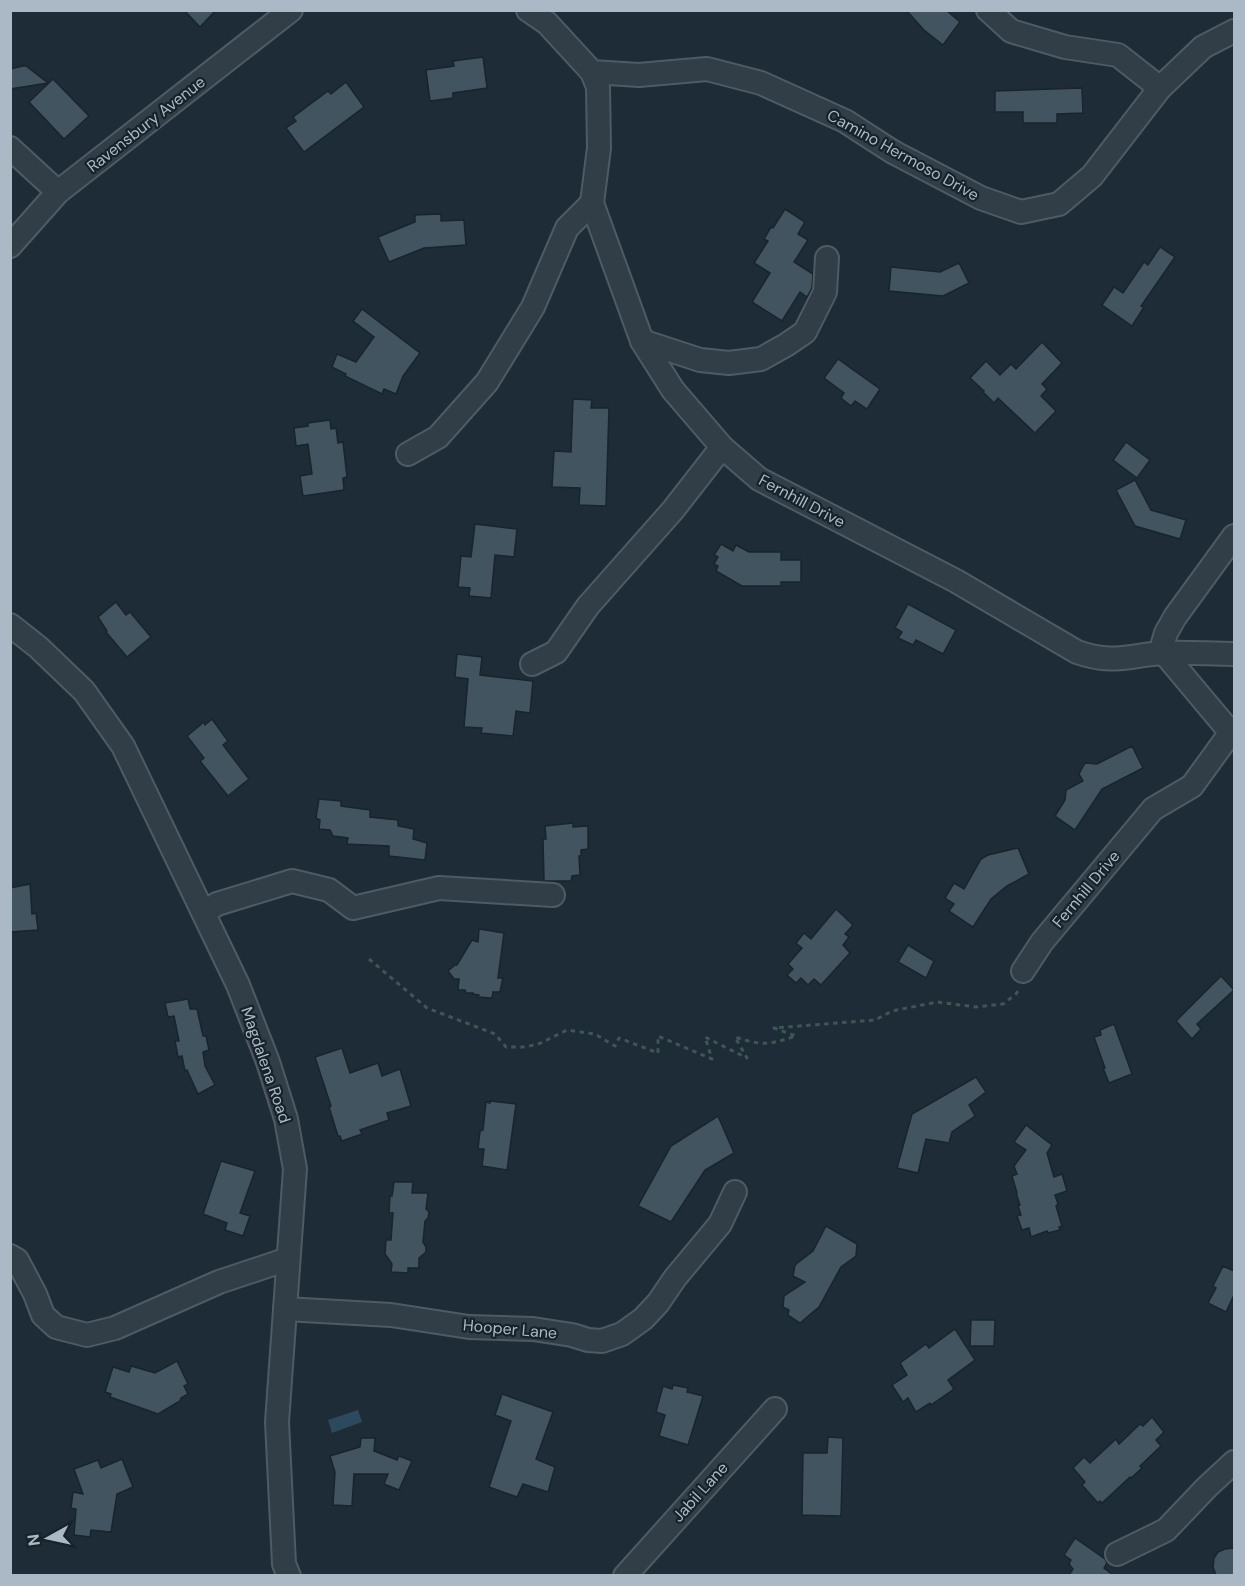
<svg xmlns="http://www.w3.org/2000/svg" width="1245" height="1586" viewBox="0 0 1245 1586" font-family="'DM Sans',sans-serif">
	<style>
		.water { fill: #2d495d }
		.building { fill: #435461; stroke: #19242d; stroke-width: 1.5 }
		.lines { fill: none; stroke-linecap: round; stroke-linejoin: round }
		.minor-casing { stroke: #4e5b65; stroke-width: 26 }
		.path { stroke: #3f5655; stroke-width: 3; stroke-dasharray: 4.5 4.5; stroke-linecap: butt }
		.minor { stroke: #313e47; stroke-width: 22 }
		.labels { text-anchor: middle; dominant-baseline: central; stroke-width: 4.5; stroke-linejoin: round; paint-order: stroke }
		.street-label { font-size: 16px; fill: #aab9c5; stroke: #17222b }
	</style>
	<rect width="100%" height="100%" fill="#1d2c36"/>
	<polygon class="water" points="358,1410 362,1422 332,1433 328,1420"/>
	<g class="building">
		<polygon points="184,10 216,10 200,27"/>
		<polygon points="906,10 946,10 960,22 943,45 924,30"/>
		<polygon points="483,57 487,88 453,93 453,98 430,101 426,70 454,66 453,61"/>
		<polygon points="23,66 26,66 48,83 10,89 10,69"/>
		<polygon points="53,79 89,116 64,139 29,102"/>
		<polygon points="346,82 364,107 304,152 286,128 296,121 293,117 328,91 331,94"/>
		<polygon points="1082,88 1083,113 1057,114 1057,123 1023,123 1023,112 995,112 995,91"/>
		<polygon points="785,209 805,222 798,234 808,240 794,262 813,274 812,288 807,297 800,292 782,321 752,302 770,273 754,263 768,241 764,239 771,227 773,228"/>
		<polygon points="441,214 441,221 464,220 466,245 424,248 389,262 378,237 415,222 415,215"/>
		<polygon points="1160,247 1175,257 1141,306 1144,307 1132,326 1102,305 1114,287 1123,293 1144,262 1148,265"/>
		<polygon points="959,263 969,283 943,296 889,291 891,267 940,272"/>
		<polygon points="362,309 420,353 403,376 396,394 384,389 382,394 345,376 346,374 332,367 337,354 356,362 374,337 353,321"/>
		<polygon points="1042,342 1062,363 1042,384 1047,389 1041,396 1056,411 1035,433 998,398 994,403 983,392 984,391 970,378 986,361 1000,375 1011,364 1016,369"/>
		<polygon points="838,359 880,389 867,409 855,401 851,406 841,398 844,393 824,378"/>
		<polygon points="573,399 592,400 591,408 609,408 606,506 579,505 580,488 552,487 554,451 571,452"/>
		<polygon points="330,420 331,429 336,428 338,443 343,442 347,477 343,478 344,490 303,496 300,476 312,474 308,444 296,446 294,428 308,426 308,423"/>
		<polygon points="1126,442 1150,460 1137,478 1113,460"/>
		<polygon points="1135,480 1151,510 1186,520 1180,539 1135,526 1116,490"/>
		<polygon points="475,524 517,529 514,557 495,555 491,598 469,596 470,588 458,587 461,556 471,557"/>
		<polygon points="721,544 733,551 736,545 749,552 781,552 781,560 801,560 801,582 781,582 781,586 742,586 716,571 718,566 714,564 718,557 714,555"/>
		<polygon points="116,602 126,615 130,612 151,637 127,657 106,632 107,631 98,617"/>
		<polygon points="908,604 956,630 943,654 916,640 913,645 898,638 902,632 895,628"/>
		<polygon points="457,654 482,657 480,675 533,681 530,713 516,711 513,736 481,733 482,728 464,727 468,679 455,677"/>
		<polygon points="212,719 228,741 223,745 249,779 228,796 200,761 204,758 187,736 204,722 205,725"/>
		<polygon points="1132,746 1143,768 1102,789 1075,830 1055,816 1065,800 1066,790 1083,781 1079,774 1085,763 1097,764"/>
		<polygon points="319,799 341,801 341,806 370,810 370,817 398,820 398,826 414,829 413,839 427,843 425,860 389,856 389,846 347,844 348,838 333,836 330,830 319,829 320,820 316,818"/>
		<polygon points="573,823 573,827 588,826 588,849 581,850 581,856 579,856 580,875 572,876 571,881 544,881 543,839 546,839 545,826"/>
		<polygon points="1018,848 1029,874 1007,886 991,899 973,927 949,911 954,904 945,898 954,883 964,889 981,859 988,855"/>
		<polygon points="30,884 32,914 36,913 38,930 10,932 10,888"/>
		<polygon points="836,909 853,925 845,934 849,937 843,945 850,953 821,985 814,979 808,985 801,978 796,983 787,975 793,969 788,964 802,948 796,943 804,933 811,939"/>
		<polygon points="479,929 504,933 498,978 503,978 500,992 493,992 492,998 478,997 479,995 473,994 473,993 466,993 465,990 458,990 459,979 454,979 448,971 455,965 457,965 472,940 478,942"/>
		<polygon points="908,945 934,961 926,978 898,962"/>
		<polygon points="1221,976 1234,990 1197,1024 1201,1029 1192,1039 1176,1021"/>
		<polygon points="188,999 190,1009 197,1009 203,1036 206,1036 209,1050 203,1052 205,1066 215,1085 198,1094 187,1070 185,1071 182,1056 178,1057 175,1041 179,1041 174,1016 168,1017 165,1003"/>
		<polygon points="1114,1024 1132,1074 1109,1083 1103,1068 1105,1068 1094,1037 1101,1035 1100,1030"/>
		<polygon points="342,1048 350,1073 378,1063 382,1076 400,1069 411,1106 387,1113 389,1120 360,1130 362,1134 342,1141 340,1136 338,1136 329,1107 331,1106 315,1057"/>
		<polygon points="976,1077 986,1092 969,1105 975,1116 952,1132 949,1143 926,1139 918,1173 897,1168 912,1114"/>
		<polygon points="490,1101 516,1104 507,1170 482,1166 484,1149 478,1149 480,1131 483,1130 486,1102 490,1103"/>
		<polygon points="718,1116 734,1153 705,1170 671,1222 638,1206 671,1146"/>
		<polygon points="1026,1125 1052,1145 1047,1153 1054,1177 1062,1174 1067,1191 1055,1195 1058,1204 1056,1206 1062,1226 1059,1227 1060,1230 1048,1233 1047,1231 1031,1237 1029,1228 1022,1230 1017,1216 1021,1215 1018,1206 1020,1205 1016,1193 1017,1193 1012,1176 1017,1174 1014,1166 1026,1150 1014,1142"/>
		<polygon points="221,1161 255,1171 240,1213 250,1216 243,1236 225,1230 227,1223 203,1214"/>
		<polygon points="394,1182 413,1182 412,1193 428,1193 426,1209 429,1212 428,1218 425,1221 423,1242 426,1247 426,1252 419,1258 419,1268 408,1268 408,1273 391,1272 392,1264 385,1254 386,1240 391,1240 393,1213 389,1213 390,1196 392,1196"/>
		<polygon points="826,1226 857,1244 856,1256 841,1267 819,1307 800,1323 788,1315 789,1310 783,1307 784,1296 805,1282 793,1276 795,1265 813,1251"/>
		<polygon points="1223,1266 1234,1271 1234,1295 1226,1312 1208,1303 1216,1288 1213,1286"/>
		<polygon points="971,1320 995,1320 994,1346 970,1346"/>
		<polygon points="955,1329 975,1360 948,1380 954,1389 931,1405 930,1403 916,1412 908,1398 903,1402 892,1385 907,1375 900,1363 926,1344 929,1348"/>
		<polygon points="177,1361 188,1384 184,1386 188,1394 181,1398 180,1401 158,1414 110,1397 111,1394 105,1392 113,1367 129,1372 131,1366 155,1373"/>
		<polygon points="673,1385 688,1388 687,1392 703,1396 688,1445 659,1436 665,1415 656,1412 663,1386 672,1389"/>
		<polygon points="502,1394 553,1412 536,1459 555,1467 548,1492 523,1484 517,1497 489,1487 511,1421 495,1415"/>
		<polygon points="1152,1417 1164,1432 1156,1440 1161,1446 1140,1466 1142,1468 1131,1478 1130,1477 1102,1503 1100,1501 1098,1503 1082,1485 1085,1482 1073,1468 1084,1457 1090,1463 1116,1439 1119,1444 1140,1424 1143,1426"/>
		<polygon points="828,1437 843,1438 841,1516 802,1515 803,1453 827,1453"/>
		<polygon points="361,1438 375,1438 374,1451 397,1460 399,1456 412,1461 399,1490 384,1484 388,1474 354,1474 352,1506 333,1505 335,1472 330,1456 360,1447"/>
		<polygon points="122,1459 133,1487 117,1494 111,1532 91,1530 90,1537 74,1535 76,1509 71,1508 73,1492 83,1494 74,1469 98,1460 101,1468"/>
		<polygon points="1075,1538 1105,1559 1107,1563 1104,1568 1113,1575 1069,1575 1073,1569 1069,1564 1071,1560 1064,1555"/>
		<polygon points="1234,1548 1234,1575 1216,1575 1213,1567 1214,1558 1218,1552 1225,1549"/>
	</g>
	<g class="lines">
		<defs>
			<g id="minor">
				<polyline points="528,10 547,23 592,72 639,75 707,69 761,83 845,121 893,152 981,198 1021,212 1059,204 1092,176 1160,88 1203,47 1234,31"/>
				<polyline points="988,10 1011,31 1065,47 1118,55 1160,88"/>
				<path d="M592 72 598 87 599 148 592 203 642 341 673 390 722 447 759 479 956 581 1077 652C1114 665 1129 655 1164 653 1188 652 1211 654 1234 654"/>
				<polyline points="10,148 58,192"/>
				<polyline points="10,246 58,192 291,10"/>
				<polyline points="642,341 700,360 729,363 761,359 786,345 805,332 825,292 827,258"/>
				<polyline points="408,454 438,437 487,382 533,307 567,228 592,203"/>
				<polyline points="10,625 38,647 84,691 123,746 238,985 268,1062 286,1119 295,1169 277,1422 284,1564 289,1576"/>
				<polyline points="1164,653 1163,643 1166,633 1175,617 1234,536"/>
				<polyline points="532,664 556,652 588,606 673,510 722,447"/>
				<polyline points="204,913 217,904 292,881 329,890 353,908 439,888 553,895"/>
				<polyline points="1023,971 1042,942 1153,809 1192,786 1229,735 1226,727 1164,653"/>
				<polyline points="10,1256 17,1260 35,1294 43,1315 56,1327 87,1335 115,1328 219,1282 288,1259"/>
				<polyline points="285,1309 391,1315 469,1327 533,1329 572,1335 588,1340 602,1341 622,1334 643,1319 658,1303 675,1278 720,1224 735,1192"/>
				<polyline points="1117,1554 1166,1530 1207,1487 1234,1462"/>
				<polyline points="625,1576 775,1409"/>
			</g>
		</defs>
		<use href="#minor" class="minor-casing"/>
		<path class="path" d="M369 959 427 1008 495 1034 506 1047H526L541 1043 567 1030 595 1034 615 1046 619 1038 658 1053V1036L712 1059 705 1037 747 1058 735 1037C764 1046 767 1045 796 1036L774 1028 875 1020 892 1011 937 1002 976 1007 1003 1004 1016 994 1020 988"/>
		<use href="#minor" class="minor"/>
	</g>
	<g class="labels">
		<g class="street-label">
			<text transform="translate(146 124) rotate(-38)">Ravensbury Avenue</text>
			<text transform="translate(903 155) rotate(29)">Camino Hermoso Drive</text>
			<text transform="translate(802 501) rotate(28)">Fernhill Drive</text>
			<text transform="translate(1086 889) rotate(-50)">Fernhill Drive</text>
			<text transform="translate(266 1065) rotate(71)">Magdalena Road</text>
			<text transform="translate(510 1329) rotate(5)">Hooper Lane</text>
			<text transform="translate(700 1492) rotate(-48)">Jabil Lane</text>
		</g>
	</g>
	<rect width="1245" height="1586" fill="none" stroke="#aab9c5" stroke-width="24"/>
	<g transform="translate(48 1538) rotate(262)" stroke="#17222b" stroke-width="4.5" paint-order="stroke">
	<path d="M0-4.5L10 22L0 15L-10 22Z" fill="#aab9c5"/>
	<text y="-9" font-size="16" font-weight="bold" text-anchor="middle" fill="#aab9c5">N</text>
	</g>
</svg>
